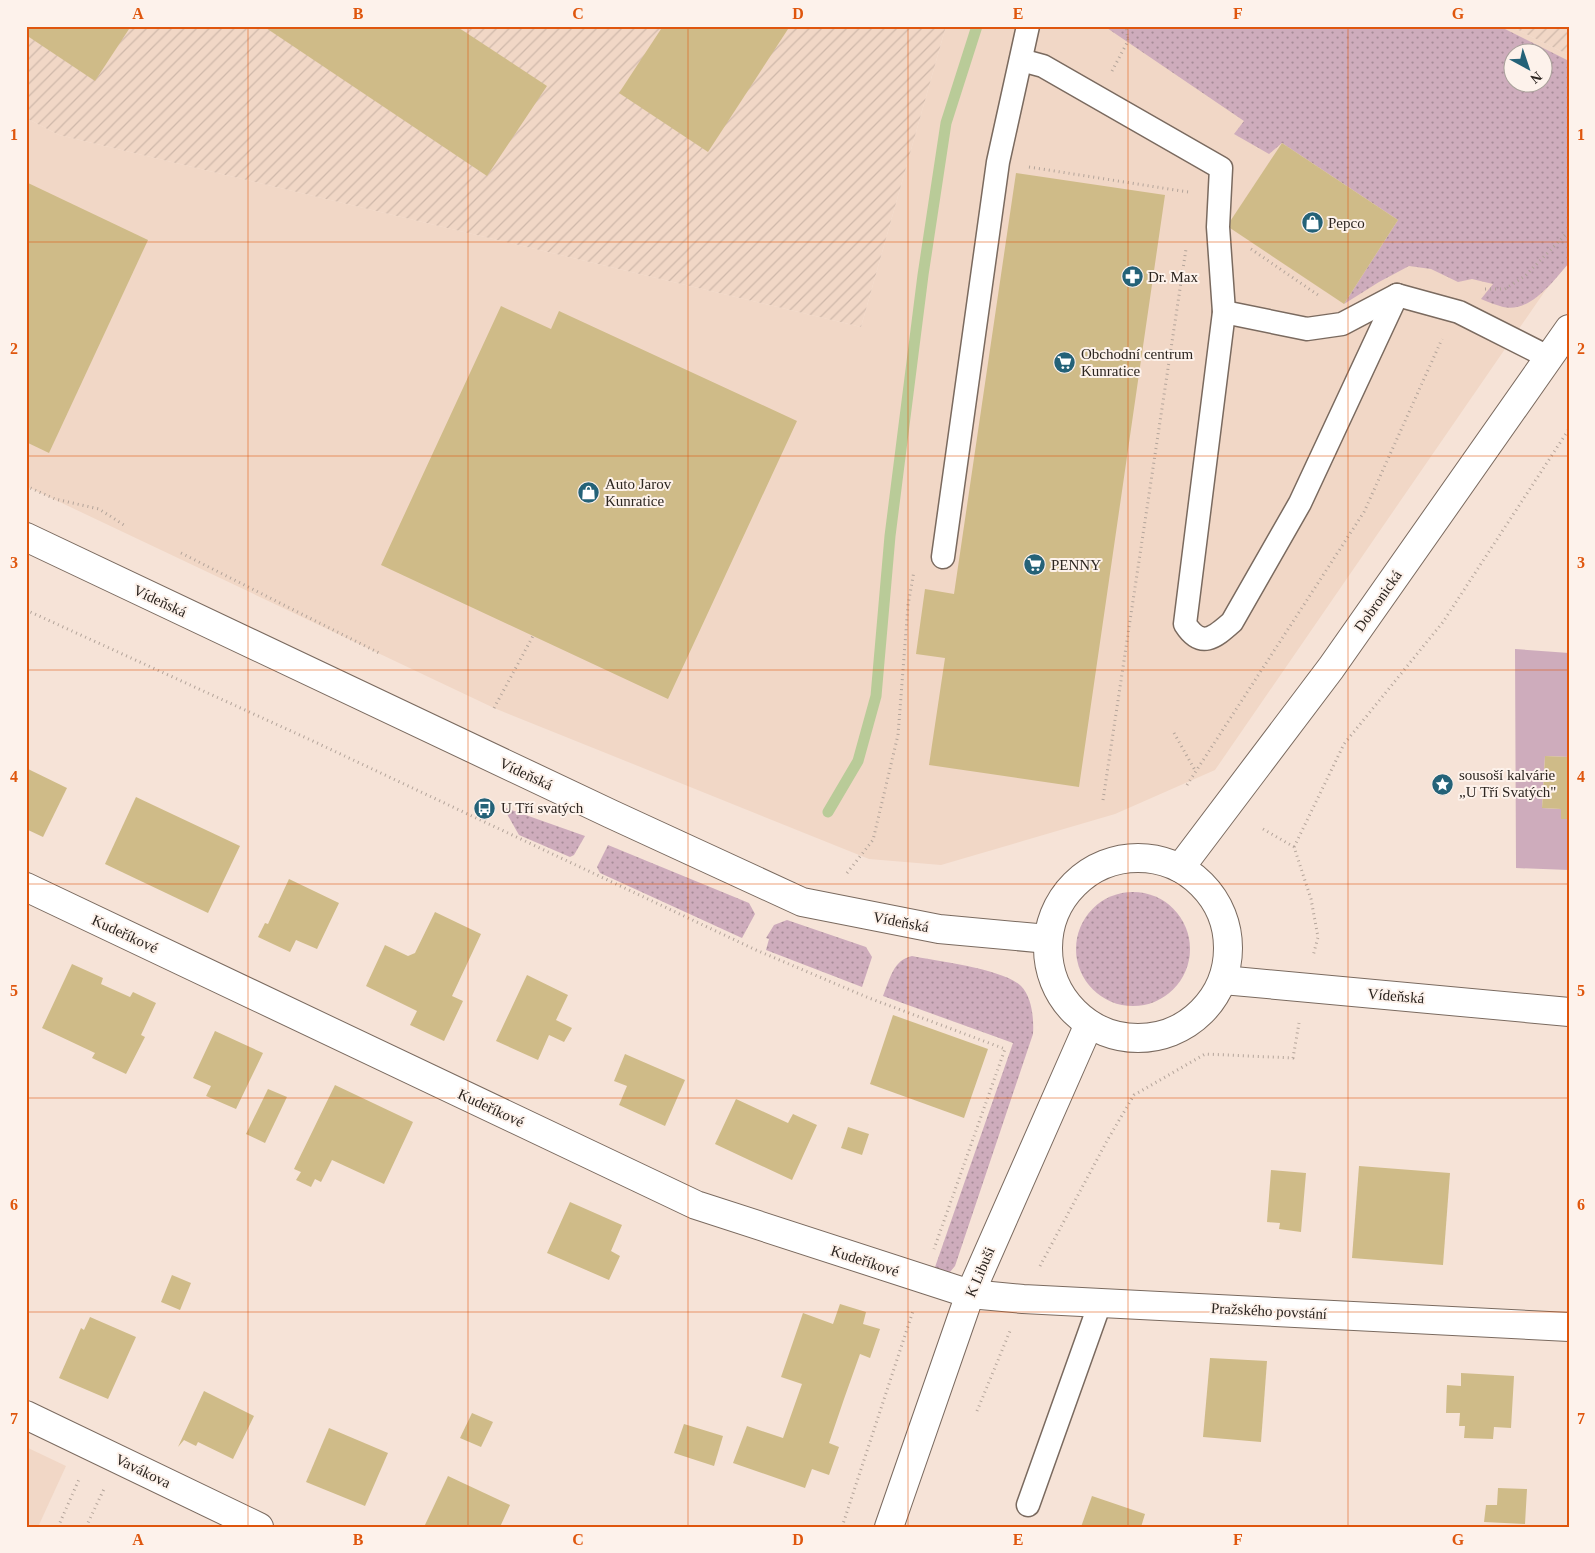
<svg xmlns="http://www.w3.org/2000/svg" width="1595" height="1553" viewBox="0 0 1595 1553" font-family="Georgia,serif">
	<style>
		.built { fill: #f1d7c6; fill-rule: evenodd }
		.industrial { fill: url(#industrial-furrows) }
		.grass { fill: url(#grass-dots); fill-rule: evenodd }
		.garden { fill: #ceacbc }
		.lines { fill: none; stroke-linecap: round; stroke-linejoin: round }
		.stream { stroke: #b9cb98; stroke-width: 11 }
		.building { fill: #cfbb88 }
		.lane-casing { stroke: #7a6a5f; stroke-width: 25 }
		.street-casing { stroke: #7a6a5f; stroke-width: 30 }
		.secondary-casing { stroke: #7a6a5f; stroke-width: 30 }
		.path { stroke: #b3a49a; stroke-width: 3; stroke-dasharray: 1 4; stroke-linecap: butt }
		.lane { stroke: #fff; stroke-width: 22 }
		.street { stroke: #fff; stroke-width: 28 }
		.secondary { stroke: #fff; stroke-width: 28 }
		.grid { fill: none; stroke: #df560d; stroke-width: 1; stroke-opacity: 0.55 }
		.labels { text-anchor: middle; dominant-baseline: central; stroke-width: 4; stroke-linejoin: round; paint-order: stroke }
		.poi-label { font-size: 15px; fill: #2c2520; stroke: #fdf2eb; text-anchor: start }
		.street-label { font-size: 15px; fill: #2c2520; stroke: #fdf2eb }
		.neatline { fill: none; stroke: #df560d; stroke-width: 2 }
		.grid-label { font-size: 16px; text-anchor: middle; font-weight: bold; fill: #df560d }
	</style>
	<defs>
		<pattern id="industrial-furrows" width="10" height="10" patternUnits="userSpaceOnUse" patternTransform="scale(1.25)"><rect width="10" height="10" fill="#f1d7c6"/><path d="M-1 1l2-2M0 10L10 0M9 11l2-2" fill="none" stroke="#cfb8aa"/></pattern>
		<pattern id="grass-dots" width="8" height="8" patternUnits="userSpaceOnUse" patternTransform="scale(1.25)"><rect width="8" height="8" fill="#ceacbc"/><path d="M2 2h.1M6 6h.1" fill="none" stroke="#a78c98" stroke-width="1.8" stroke-linecap="round"/></pattern>
	</defs>
	<rect width="100%" height="100%" fill="#f6e3d7"/>
	<g class="built">
		<path d="M946 26H1510L1569 55V263L1545 291 1215 770 1115 814 941 865 869 859 494 708 26 486V118L59 135 861 327ZM1512 52H1542V82H1512Z"/>
		<polygon points="26,1447 66,1466 38,1527 26,1527"/>
	</g>
	<g class="industrial">
		<polygon points="26,26 946,26 861,327 59,135 26,118"/>
		<polygon points="1510,26 1569,26 1569,55"/>
	</g>
	<g class="grass">
		<path d="M1104 26H1499L1569 61V263C1553 281 1531 313 1503 307 1496 305 1488 302 1481 299L1493 284 1472 279 1458 282 1431 269 1409 266 1379 282 1344 304 1398 220 1282 143 1269 154 1234 134 1244 121ZM1512 52H1542V82H1512Z"/>
		<polygon points="503,807 585,836 574,855 570,857 519,835"/>
		<polygon points="608,845 749,903 755,914 742,938 600,873 597,867"/>
		<circle cx="1133" cy="949" r="57"/>
		<polygon points="787,920 866,947 872,957 862,987 766,950 769,939 766,938 774,925"/>
		<path d="M912 956C937 961 1004 969 1021 986 1032 997 1034 1019 1033 1034L955 1266 950 1272 934 1270 1013 1043 883 996C890 979 893 960 912 956Z"/>
	</g>
	<polygon class="garden" points="1515,649 1569,653 1569,757 1545,756 1542,808 1561,809 1569,819 1569,870 1516,868"/>
	<g class="lines">
		<polyline class="stream" points="828,812 858,761 876,696 890,536 923,275 946,123 977,26"/>
	</g>
	<g class="building">
		<polygon points="26,26 131,26 95,81 26,35"/>
		<polygon points="263,26 456,26 547,86 487,176"/>
		<polygon points="663,26 790,26 708,152 619,93"/>
		<polygon points="1282,143 1398,220 1344,304 1227,226"/>
		<polygon points="1016,173 1165,195 1079,787 929,765 945,658 916,654 925,589 954,594"/>
		<polygon points="26,182 148,240 49,453 26,442"/>
		<polygon points="501,306 551,329 559,311 797,421 668,699 381,565"/>
		<polygon points="1545,756 1569,757 1569,819 1561,819 1561,809 1542,808"/>
		<polygon points="26,768 67,788 43,837 26,829"/>
		<polygon points="136,797 240,846 208,913 105,864"/>
		<polygon points="289,879 339,903 317,949 296,940 290,952 258,937 265,923 268,924"/>
		<polygon points="435,912 481,934 452,996 463,1001 444,1041 410,1025 417,1011 366,986 385,945 408,956 415,953"/>
		<polygon points="72,964 103,978 101,984 130,997 133,992 156,1003 141,1035 145,1037 126,1074 92,1058 95,1053 42,1028"/>
		<polygon points="527,975 568,995 556,1020 572,1028 564,1042 549,1035 538,1060 496,1041"/>
		<polygon points="893,1015 988,1049 964,1118 870,1084"/>
		<polygon points="215,1031 263,1053 236,1109 206,1096 211,1086 193,1078"/>
		<polygon points="625,1054 685,1080 665,1126 619,1105 627,1086 614,1081"/>
		<polygon points="335,1085 413,1122 384,1184 332,1160 321,1182 315,1179 311,1187 296,1180 301,1172 294,1169"/>
		<polygon points="268,1089 287,1097 265,1143 246,1134"/>
		<polygon points="736,1099 788,1123 793,1114 817,1125 792,1180 715,1144"/>
		<polygon points="848,1127 869,1134 862,1155 841,1148"/>
		<polygon points="1359,1166 1450,1173 1443,1265 1352,1258"/>
		<polygon points="1271,1170 1306,1173 1301,1232 1279,1229 1280,1223 1267,1222"/>
		<polygon points="570,1202 622,1225 611,1251 620,1256 609,1280 547,1253"/>
		<polygon points="172,1275 191,1283 180,1310 161,1302"/>
		<polygon points="840,1304 866,1312 863,1324 880,1329 870,1358 860,1354 844,1399 829,1443 839,1447 829,1475 812,1469 805,1488 733,1463 747,1426 783,1438 802,1384 781,1377 803,1313 833,1324"/>
		<polygon points="90,1317 136,1337 108,1399 59,1378 81,1328 84,1330"/>
		<polygon points="1210,1358 1267,1361 1261,1442 1203,1437"/>
		<polygon points="1461,1373 1514,1376 1511,1428 1494,1427 1493,1439 1464,1438 1465,1426 1459,1426 1460,1413 1446,1413 1447,1385 1461,1386"/>
		<polygon points="204,1391 254,1416 233,1459 198,1442 196,1446 184,1440 178,1447"/>
		<polygon points="472,1413 493,1422 481,1447 460,1438"/>
		<polygon points="684,1424 723,1436 714,1466 674,1453"/>
		<polygon points="329,1428 388,1453 365,1506 306,1482"/>
		<polygon points="448,1476 510,1505 500,1527 424,1527"/>
		<polygon points="1498,1488 1527,1489 1525,1524 1484,1522 1486,1505 1497,1505"/>
		<polygon points="1092,1496 1145,1514 1141,1527 1081,1527"/>
	</g>
	<g class="lines">
		<defs>
			<g id="lane">
				<path d="M1021 60 1043 66 1221 168 1218 227 1224 312 1185 624C1201 649 1214 638 1232 622L1300 503 1397 295"/>
				<polyline points="1224,312 1307,329 1342,324 1397,295 1459,312 1550,358"/>
				<polyline points="943,557 998,162 1028,26"/>
				<polyline points="1028,1505 1100,1303"/>
			</g>
			<g id="street">
				<polyline points="26,887 696,1205 970,1294 1023,1299 1569,1327"/>
				<polyline points="26,1415 259,1527"/>
			</g>
			<g id="secondary">
				<polyline points="26,537 611,814 802,902 939,929 1048,939"/>
				<circle cx="1138" cy="948" r="90"/>
				<polyline points="1180,868 1331,668 1569,329"/>
				<polyline points="1223,980 1569,1012"/>
				<polyline points="889,1527 970,1294 1089,1024"/>
			</g>
		</defs>
		<use href="#lane" class="lane-casing"/>
		<use href="#street" class="street-casing"/>
		<use href="#secondary" class="secondary-casing"/>
		<g class="path">
			<polyline points="1112,71 1128,41 1126,26"/>
			<polyline points="1029,167 1188,192"/>
			<polyline points="1251,249 1318,295"/>
			<polyline points="1485,289 1505,289 1525,276 1569,231"/>
			<polyline points="26,486 55,499 99,509 124,525"/>
			<polyline points="181,553 381,654"/>
			<polyline points="26,610 315,742 756,950 869,998 1005,1049 934,1249"/>
			<polyline points="494,708 533,636"/>
			<polyline points="1174,733 1196,772"/>
			<polyline points="1187,785 1364,512 1442,339"/>
			<polyline points="1103,800 1186,249"/>
			<polyline points="1263,829 1294,847 1311,899 1318,937 1313,956"/>
			<polyline points="1294,847 1344,744 1443,622 1569,429"/>
			<polyline points="847,873 873,840 898,735 908,605 914,571"/>
			<polyline points="1040,1266 1108,1139 1134,1095 1205,1054 1293,1058 1299,1023"/>
			<polyline points="977,1411 1010,1331"/>
			<polyline points="58,1527 80,1477"/>
			<polyline points="86,1527 104,1489"/>
			<polyline points="842,1527 913,1311"/>
		</g>
		<use href="#lane" class="lane"/>
		<use href="#street" class="street"/>
		<use href="#secondary" class="secondary"/>
	</g>
	<path class="grid" d="M248 26V1527M468 26V1527M688 26V1527M908 26V1527M1128 26V1527M1348 26V1527M26 242H1569M26 456H1569M26 670H1569M26 884H1569M26 1098H1569M26 1312H1569"/>
	<defs>
		<symbol id="shop-disc" viewBox="-11 -11 22 22"><circle r="9.5" fill="#246278" stroke="#fdf2eb"/><path d="M-5-2.5h2.3a2.7 3.5 0 0 1 5.4 0H5L5.5 6h-11ZM-1.5-2.5h3a1.5 2.3 0 0 0-3 0Z" fill="#fff"/></symbol>
		<symbol id="pharmacy-disc" viewBox="-11 -11 22 22"><circle r="9.5" fill="#246278" stroke="#fdf2eb"/><path d="M-2-6h4v4h4v4h-4v4h-4v-4h-4v-4h4Z" fill="#fff"/></symbol>
		<symbol id="supermarket-disc" viewBox="-11 -11 22 22"><circle r="9.5" fill="#246278" stroke="#fdf2eb"/><path d="M-6-5.5h2.5l.6 2H6L4.5 2H-2.5L-4.4-4H-6ZM-1.5 3.2a1.3 1.3 0 1 0 .1 0ZM3 3.2a1.3 1.3 0 1 0 .1 0Z" fill="#fff"/></symbol>
		<symbol id="sight-disc" viewBox="-11 -11 22 22"><circle r="9.5" fill="#246278" stroke="#fdf2eb"/><path d="M0-6L1.8-2.2L6-1.7L2.9 1.2L3.7 5.4L0 3.3L-3.7 5.4L-2.9 1.2L-6-1.7L-1.8-2.2Z" fill="#fff"/></symbol>
		<symbol id="bus-disc" viewBox="-11 -11 22 22"><circle r="9.5" fill="#246278" stroke="#fdf2eb"/><path d="M-5-6H5V4H4V6H2V4H-2V6H-4V4H-5ZM-3.5-4V0h7V-4ZM-3.5 1.2v1.5H-2V1.2ZM2 1.2v1.5H3.5V1.2Z" fill="#fff"/></symbol>
	</defs>
	<g fill-rule="evenodd">
		<use href="#shop-disc" x="1300" y="210" width="25" height="25"/>
		<use href="#pharmacy-disc" x="1120" y="264" width="25" height="25"/>
		<use href="#supermarket-disc" x="1052" y="350" width="25" height="25"/>
		<use href="#shop-disc" x="576" y="480" width="25" height="25"/>
		<use href="#supermarket-disc" x="1022" y="552" width="25" height="25"/>
		<use href="#sight-disc" x="1430" y="772" width="25" height="25"/>
		<use href="#bus-disc" x="472" y="796" width="25" height="25"/>
	</g>
	<g class="labels">
		<g class="poi-label">
			<text x="1328" y="223">Pepco</text>
			<text x="1148" y="277">Dr. Max</text>
			<text x="1081" y="354">Obchodní centrum<tspan x="1081" dy="17">Kunratice</tspan></text>
			<text x="605" y="484">Auto Jarov<tspan x="605" dy="17">Kunratice</tspan></text>
			<text x="1051" y="565">PENNY</text>
			<text x="1459" y="775">sousoší kalvárie<tspan x="1459" dy="17">„U Tří Svatých"</tspan></text>
			<text x="501" y="808">U Tří svatých</text>
		</g>
		<g class="street-label">
			<text transform="translate(160 601) rotate(25)">Vídeňská</text>
			<text transform="translate(1378 601) rotate(-55)">Dobronická</text>
			<text transform="translate(526 774) rotate(25)">Vídeňská</text>
			<text transform="translate(901 922) rotate(11)">Vídeňská</text>
			<text transform="translate(125 934) rotate(25)">Kudeříkové</text>
			<text transform="translate(1396 996) rotate(5)">Vídeňská</text>
			<text transform="translate(491 1108) rotate(25)">Kudeříkové</text>
			<text transform="translate(865 1261) rotate(18)">Kudeříkové</text>
			<text transform="translate(980 1272) rotate(-67)">K Libuši</text>
			<text transform="translate(1269 1311) rotate(3)">Pražského povstání</text>
			<text transform="translate(143 1471) rotate(26)">Vavákova</text>
		</g>
	</g>
	<rect width="1595" height="1553" fill="none" stroke="#fdf2eb" stroke-width="55"/>
	<g transform="translate(1528 68) rotate(140)"><circle r="24" fill="#fdf2eb" stroke="#a9a09a"/>
	<path d="M0-4L9 19L0 12L-9 19Z" fill="#246278"/>
	<text y="-8" font-size="14" font-weight="bold" text-anchor="middle" fill="#2c2520">N</text>
	</g>
	<rect x="28" y="28" width="1540" height="1498" class="neatline"/>
	<g class="grid-label">
		<text x="138" y="19">A</text>
		<text x="358" y="19">B</text>
		<text x="578" y="19">C</text>
		<text x="798" y="19">D</text>
		<text x="1018" y="19">E</text>
		<text x="1238" y="19">F</text>
		<text x="1458" y="19">G</text>
		<text x="14" y="140">1</text>
		<text x="1581" y="140">1</text>
		<text x="14" y="354">2</text>
		<text x="1581" y="354">2</text>
		<text x="14" y="568">3</text>
		<text x="1581" y="568">3</text>
		<text x="14" y="782">4</text>
		<text x="1581" y="782">4</text>
		<text x="14" y="996">5</text>
		<text x="1581" y="996">5</text>
		<text x="14" y="1210">6</text>
		<text x="1581" y="1210">6</text>
		<text x="14" y="1424">7</text>
		<text x="1581" y="1424">7</text>
		<text x="138" y="1545">A</text>
		<text x="358" y="1545">B</text>
		<text x="578" y="1545">C</text>
		<text x="798" y="1545">D</text>
		<text x="1018" y="1545">E</text>
		<text x="1238" y="1545">F</text>
		<text x="1458" y="1545">G</text>
	</g>
</svg>
